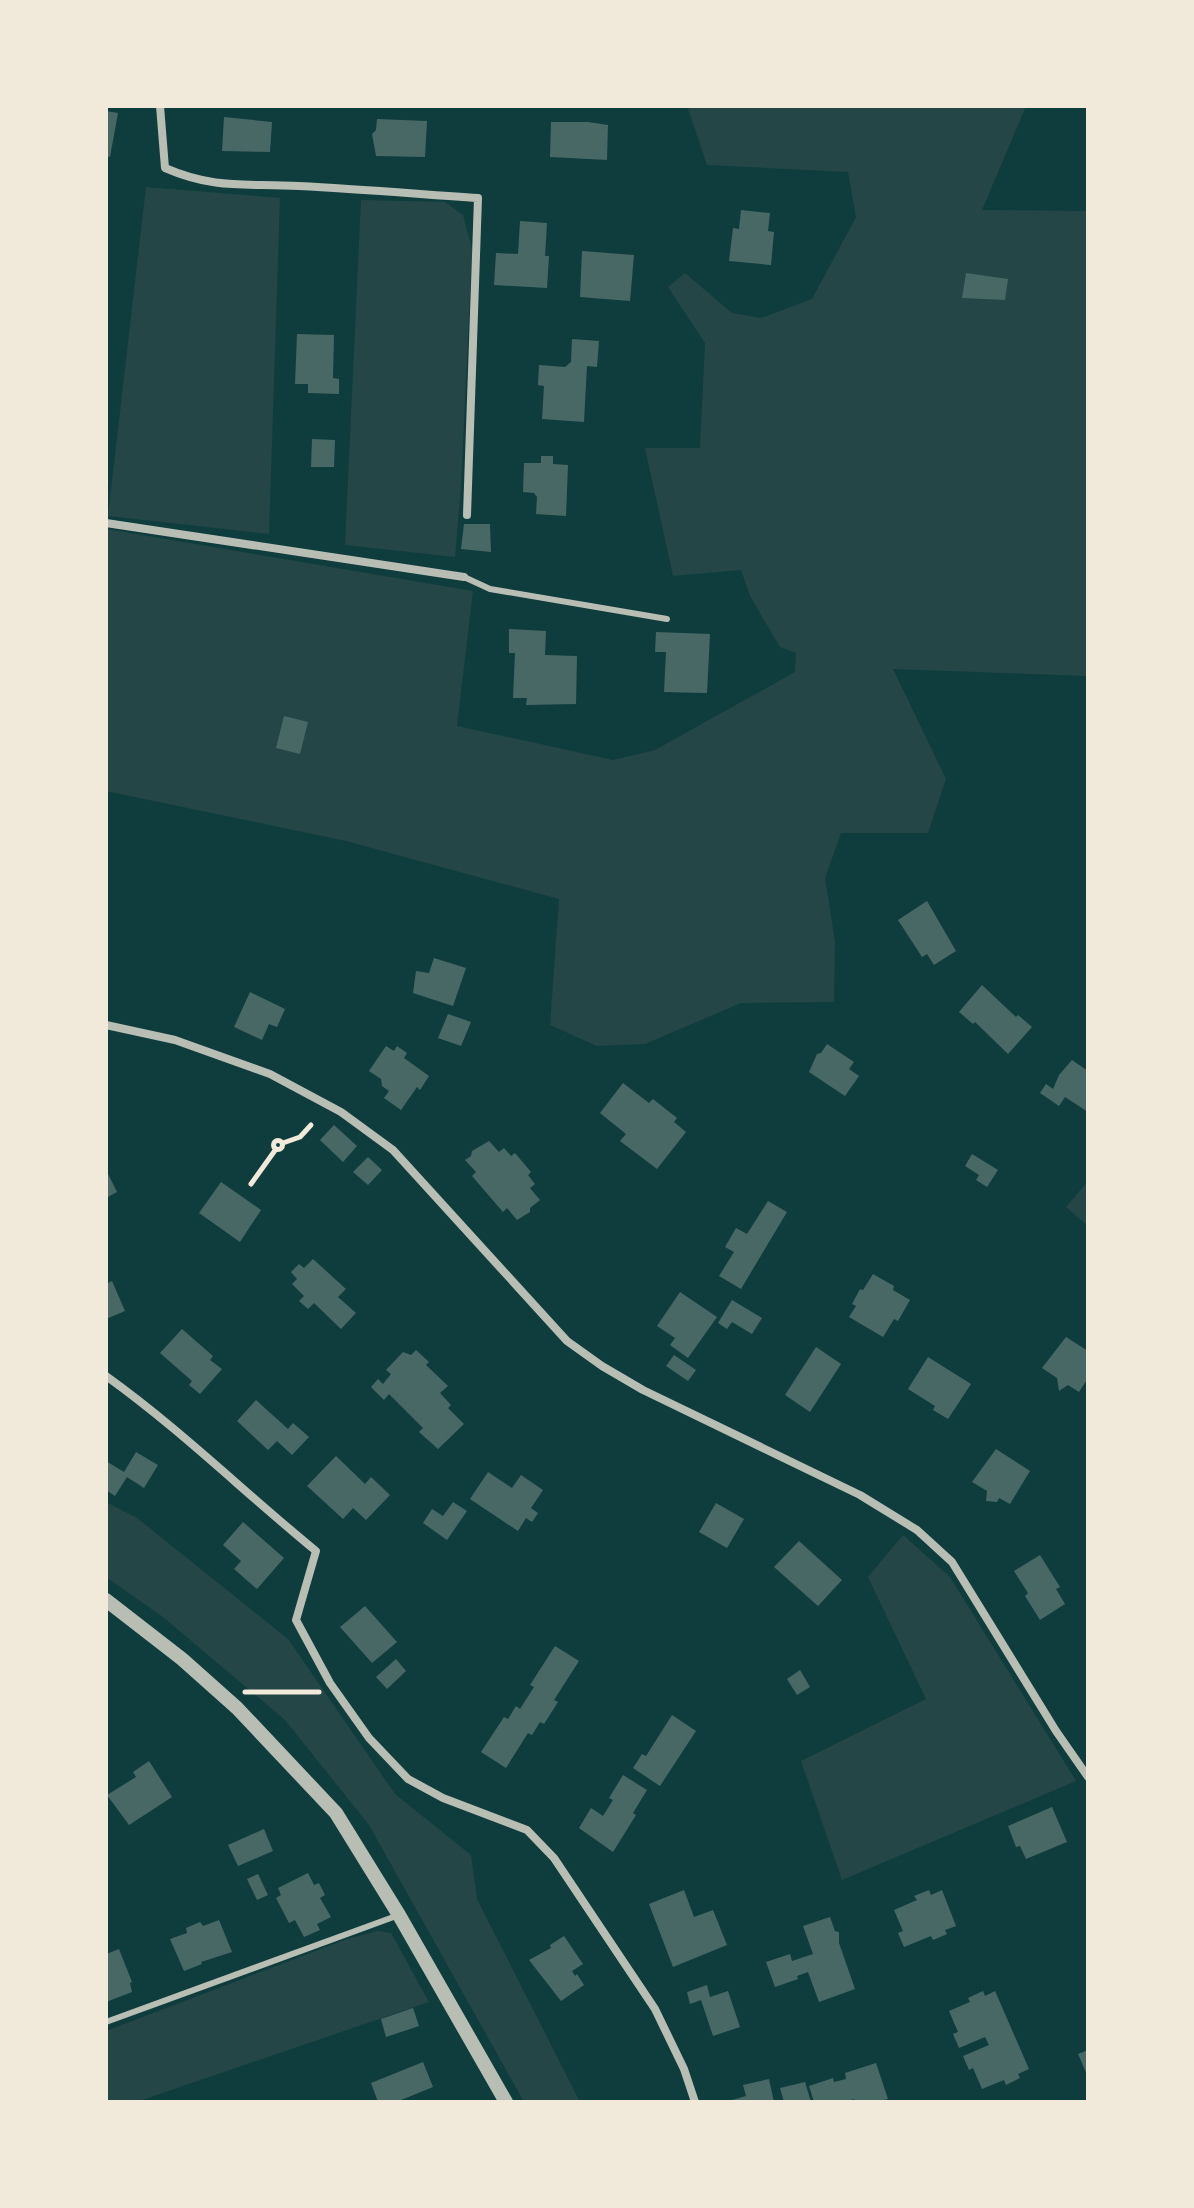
<svg xmlns="http://www.w3.org/2000/svg" width="1194" height="2208" viewBox="0 0 1194 2208" font-family="Rubik,sans-serif">
	<style>
		.green { fill: #244646 }
		.building { fill: #486865 }
		.lines { fill: none; stroke-linecap: round; stroke-linejoin: round }
		.path { stroke: #f1e9da; stroke-width: 5 }
		.service { stroke: #b8beb3; stroke-width: 6 }
		.minor { stroke: #b8beb3; stroke-width: 8 }
		.tertiary { stroke: #b8beb3; stroke-width: 14 }
	</style>
	<rect width="100%" height="100%" fill="#0f3d3e"/>
	<g class="green">
		<polygon points="687,106 1026,106 982,210 1088,211 1088,676 893,669 946,779 928,833 841,833 825,878 835,942 834,1002 741,1003 645,1044 597,1046 550,1025 559,899 346,841 106,791 106,533 107,529 473,591 457,726 613,760 655,750 795,672 796,653 780,647 750,596 741,570 673,576 645,448 700,448 705,343 668,287 685,273 732,313 761,318 812,299 856,217 848,172 707,165"/>
		<polygon points="146,187 280,198 269,534 108,516"/>
		<polygon points="361,200 445,202 463,215 472,249 461,487 455,557 345,545"/>
		<polygon points="1088,1181 1088,1226 1066,1207"/>
		<polygon points="106,1502 137,1518 288,1639 395,1794 471,1855 477,1899 580,2102 524,2102 369,1825 285,1720 163,1617 106,1577"/>
		<polygon points="903,1535 950,1577 1076,1781 842,1880 801,1761 926,1699 868,1577"/>
		<polygon points="378,1931 391,1933 429,2002 136,2102 106,2102 106,2031 347,1939"/>
	</g>
	<g class="building">
		<polygon points="106,111 118,113 110,157 106,156"/>
		<polygon points="224,117 272,122 270,152 222,151"/>
		<polygon points="377,119 427,121 425,157 376,156 372,134 376,130"/>
		<polygon points="551,122 588,122 608,125 607,160 550,157"/>
		<polygon points="741,210 770,213 768,231 774,232 771,265 729,261 733,228 739,229"/>
		<polygon points="520,221 547,223 545,256 549,256 547,288 494,285 496,253 518,254"/>
		<polygon points="582,251 634,255 630,301 580,297"/>
		<polygon points="966,273 1008,279 1005,300 962,298"/>
		<polygon points="297,334 334,335 333,378 339,379 339,394 308,393 308,384 295,384"/>
		<polygon points="572,339 599,341 597,367 587,366 584,422 542,419 544,386 538,385 539,365 565,367 571,362"/>
		<polygon points="312,439 335,440 334,467 311,467"/>
		<polygon points="541,456 553,456 553,464 568,465 566,516 536,514 537,497 534,493 523,492 524,463 541,463"/>
		<polygon points="464,524 490,524 491,552 461,549"/>
		<polygon points="509,629 546,631 545,655 577,656 576,704 526,705 527,698 513,698 515,653 509,653"/>
		<polygon points="656,632 710,634 707,693 664,692 666,652 655,652"/>
		<polygon points="284,716 308,722 300,754 276,748"/>
		<polygon points="927,901 956,951 934,965 927,954 922,957 898,920"/>
		<polygon points="434,958 466,968 453,1006 413,993 416,971 429,973"/>
		<polygon points="982,985 1016,1017 1018,1015 1032,1027 1008,1054 975,1022 973,1024 959,1012"/>
		<polygon points="250,992 285,1009 277,1027 269,1024 262,1040 234,1027"/>
		<polygon points="448,1014 471,1022 461,1046 438,1038"/>
		<polygon points="827,1044 854,1062 849,1069 859,1076 845,1096 809,1072 817,1054 821,1053"/>
		<polygon points="386,1046 394,1051 397,1046 407,1053 404,1058 429,1076 420,1090 417,1087 401,1110 384,1098 389,1091 382,1086 381,1079 369,1071"/>
		<polygon points="1072,1060 1088,1071 1088,1112 1065,1097 1059,1106 1040,1093 1046,1084 1053,1089 1059,1075"/>
		<polygon points="623,1083 649,1103 653,1099 677,1118 674,1122 686,1132 657,1169 620,1141 626,1134 600,1113"/>
		<polygon points="334,1125 357,1146 343,1162 320,1140"/>
		<polygon points="489,1141 499,1152 504,1148 511,1156 515,1153 531,1172 528,1175 535,1184 530,1188 540,1200 530,1208 530,1212 517,1220 507,1208 503,1212 472,1176 476,1172 465,1160 471,1156 472,1151"/>
		<polygon points="972,1154 998,1170 987,1187 976,1180 979,1175 965,1166"/>
		<polygon points="368,1157 382,1170 368,1185 353,1172"/>
		<polygon points="106,1170 117,1192 106,1198"/>
		<polygon points="221,1182 261,1210 240,1242 199,1213"/>
		<polygon points="768,1201 787,1212 741,1289 719,1276 734,1252 725,1247 736,1228 747,1234"/>
		<polygon points="313,1259 346,1289 338,1297 356,1313 341,1329 314,1303 308,1309 299,1301 304,1296 292,1284 297,1279 291,1272 299,1264 304,1268"/>
		<polygon points="873,1274 894,1286 893,1290 910,1300 898,1321 894,1319 883,1337 849,1317 856,1306 852,1304 860,1289 863,1290"/>
		<polygon points="112,1281 125,1311 106,1319 106,1284"/>
		<polygon points="680,1292 717,1317 688,1358 670,1345 675,1338 657,1326"/>
		<polygon points="732,1300 762,1318 752,1334 732,1322 727,1329 718,1323"/>
		<polygon points="182,1329 213,1356 210,1360 222,1369 200,1394 189,1385 192,1381 160,1353"/>
		<polygon points="1066,1337 1088,1351 1088,1378 1079,1392 1068,1385 1059,1391 1057,1378 1042,1368"/>
		<polygon points="816,1347 841,1364 810,1412 785,1395"/>
		<polygon points="416,1350 429,1362 426,1365 448,1386 440,1393 451,1405 448,1408 464,1424 438,1449 419,1432 423,1428 389,1394 384,1400 371,1387 378,1379 383,1384 391,1374 386,1370 403,1352 411,1355"/>
		<polygon points="674,1355 696,1370 688,1381 666,1366"/>
		<polygon points="928,1357 971,1384 948,1419 933,1410 935,1406 908,1389"/>
		<polygon points="256,1400 288,1429 293,1423 309,1437 292,1455 277,1441 268,1450 237,1421"/>
		<polygon points="996,1449 1030,1471 1010,1504 999,1498 997,1502 986,1501 987,1491 972,1482"/>
		<polygon points="136,1452 158,1465 144,1488 127,1477 115,1496 106,1490 106,1461 124,1472"/>
		<polygon points="336,1456 365,1484 371,1477 390,1495 366,1520 353,1508 343,1519 307,1486"/>
		<polygon points="488,1472 512,1488 521,1475 543,1490 531,1508 538,1513 532,1522 526,1518 518,1531 470,1499"/>
		<polygon points="453,1502 467,1511 447,1540 423,1523 432,1509 443,1516"/>
		<polygon points="716,1503 744,1519 727,1548 699,1532"/>
		<polygon points="243,1522 284,1558 257,1589 234,1569 241,1561 223,1545"/>
		<polygon points="799,1541 842,1580 818,1606 774,1567"/>
		<polygon points="1040,1555 1060,1587 1056,1589 1065,1604 1040,1620 1025,1596 1028,1593 1014,1571"/>
		<polygon points="365,1606 397,1642 372,1663 340,1627"/>
		<polygon points="555,1646 579,1661 554,1700 558,1702 544,1724 540,1722 532,1735 528,1733 506,1768 481,1752 504,1717 508,1719 516,1706 520,1709 534,1687 530,1685"/>
		<polygon points="396,1659 406,1671 387,1689 376,1677"/>
		<polygon points="800,1670 810,1687 797,1695 787,1679"/>
		<polygon points="672,1715 696,1731 660,1786 633,1768 642,1754 646,1756"/>
		<polygon points="149,1761 172,1797 129,1825 107,1795 136,1777 133,1772"/>
		<polygon points="623,1775 647,1790 633,1813 636,1815 613,1852 579,1828 591,1808 603,1816 613,1800 609,1798"/>
		<polygon points="1052,1807 1067,1842 1026,1859 1020,1846 1016,1847 1008,1826"/>
		<polygon points="264,1829 273,1851 238,1866 228,1845"/>
		<polygon points="308,1873 314,1885 319,1883 325,1895 320,1898 331,1917 317,1924 320,1930 304,1937 295,1920 289,1923 276,1898 281,1895 278,1888"/>
		<polygon points="258,1874 268,1895 257,1900 247,1879"/>
		<polygon points="684,1890 694,1917 713,1910 727,1945 673,1967 649,1904"/>
		<polygon points="929,1890 931,1895 942,1890 956,1926 945,1930 947,1934 933,1940 931,1936 904,1947 898,1933 903,1931 894,1910 917,1900 914,1896"/>
		<polygon points="830,1917 835,1931 839,1932 839,1943 855,1989 819,2002 808,1972 797,1976 798,1979 775,1987 766,1962 790,1954 792,1961 813,1954 803,1926"/>
		<polygon points="219,1920 232,1952 201,1962 202,1964 184,1971 170,1939 187,1933 186,1928 200,1922 203,1926"/>
		<polygon points="564,1936 583,1964 572,1971 575,1976 577,1974 584,1985 561,2001 529,1960 551,1948 550,1945"/>
		<polygon points="119,1949 132,1982 130,1983 132,1992 106,2002 106,1954"/>
		<polygon points="707,1985 710,1997 728,1991 740,2027 713,2036 701,2000 690,2004 687,1992"/>
		<polygon points="983,1991 985,1996 995,1991 1029,2069 1018,2074 1020,2078 1006,2085 1004,2080 982,2089 973,2068 969,2070 963,2056 989,2045 985,2037 959,2048 953,2034 958,2032 949,2011 970,2002 968,1998"/>
		<polygon points="413,2008 419,2026 386,2037 381,2019"/>
		<polygon points="1088,2050 1088,2077 1078,2054"/>
		<polygon points="423,2062 433,2087 396,2102 378,2102 371,2083"/>
		<polygon points="876,2063 888,2099 884,2100 884,2102 855,2102 854,2099 845,2102 814,2102 809,2086 833,2078 834,2082 846,2079 845,2073"/>
		<polygon points="769,2079 774,2102 725,2102 746,2096 743,2085"/>
		<polygon points="805,2082 811,2102 784,2102 780,2088"/>
	</g>
	<g class="lines">
		<g class="path">
			<circle cx="278" cy="1145" r="4.5"/>
			<polyline points="283,1143 300,1137 311,1125"/>
			<polyline points="251,1184 276,1149"/>
			<polyline points="245,1692 319,1692"/>
		</g>
		<g class="service">
			<polyline points="464,577 490,589 667,619"/>
			<polyline points="106,2022 399,1915"/>
		</g>
		<g class="minor">
			<path d="M160 106 165 168C216 190 246 183 299 186 359 189 418 194 478 198L467 515"/>
			<polyline points="106,523 464,577"/>
			<polyline points="106,1025 175,1040 270,1074 341,1112 393,1150 567,1341 602,1366 643,1390 860,1495 917,1530 952,1562 1056,1731 1088,1777"/>
			<path d="M106 1376C180 1429 245 1493 316 1551L296 1620 330 1683 369 1738 408 1779 443 1798 527 1830 554 1858 655 2009 684 2069 695 2102"/>
		</g>
		<polyline class="tertiary" points="106,1600 182,1659 237,1708 336,1813 399,1915 506,2102"/>
	</g>
	<rect width="1194" height="2208" fill="none" stroke="#f1e9da" stroke-width="216"/>
</svg>
